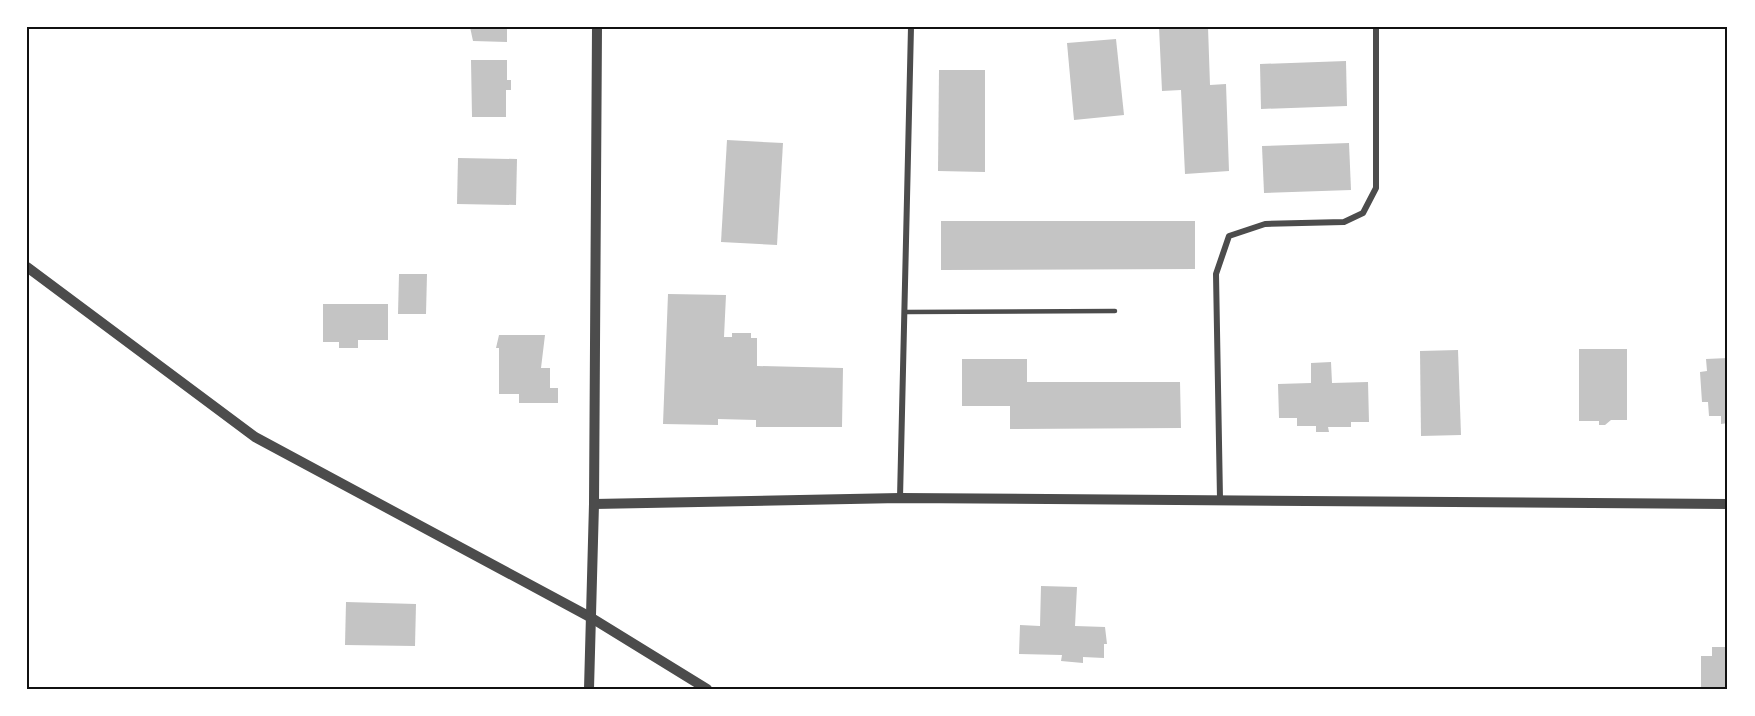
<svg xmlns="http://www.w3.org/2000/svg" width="1755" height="716" viewBox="0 0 1755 716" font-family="'PT Sans Narrow',sans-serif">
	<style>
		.building { fill: #c4c4c4 }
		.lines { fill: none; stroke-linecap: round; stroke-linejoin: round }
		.service { stroke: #4c4c4c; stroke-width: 4.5 }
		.minor { stroke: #4c4c4c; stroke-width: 6 }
		.tertiary { stroke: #4c4c4c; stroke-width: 10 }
		.neatline { fill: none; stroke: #111; stroke-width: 2 }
	</style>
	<rect width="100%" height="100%" fill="#fff"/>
	<g class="building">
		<polygon points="470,27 507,27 507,42 473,41"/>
		<polygon points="1159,27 1208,27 1210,85 1226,84 1229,171 1185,174 1181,90 1162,91"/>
		<polygon points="1116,39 1124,115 1074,120 1067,43"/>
		<polygon points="471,60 507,60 507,80 511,80 511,90 506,90 506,117 472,117"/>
		<polygon points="1346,61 1347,106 1261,109 1260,64"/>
		<polygon points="939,70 985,70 985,172 938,171"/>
		<polygon points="727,140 783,143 777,245 721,242"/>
		<polygon points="1349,143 1351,190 1264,193 1262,146"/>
		<polygon points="458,158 517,159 516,205 457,204"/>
		<polygon points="941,221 1195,221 1195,269 941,270"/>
		<polygon points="399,274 427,274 426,314 398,314"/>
		<polygon points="668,294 726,295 724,337 732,337 732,333 751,333 751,338 757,338 757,366 843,368 842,427 756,427 756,420 718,419 718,425 663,424"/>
		<polygon points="323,304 388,304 388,340 358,340 358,348 339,348 339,342 323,342"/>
		<polygon points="499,335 545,335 541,368 550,368 550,388 558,388 558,403 519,403 519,394 499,394 499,348 496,348"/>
		<polygon points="1579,349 1627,349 1627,420 1611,420 1605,425 1599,425 1599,421 1579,421"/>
		<polygon points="1458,350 1461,435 1421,436 1420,351"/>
		<polygon points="1728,358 1728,423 1721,424 1721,416 1709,416 1708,402 1702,402 1700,372 1707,371 1706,359"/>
		<polygon points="962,359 1027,359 1027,382 1180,382 1181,428 1010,429 1010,406 962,406"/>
		<polygon points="1331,362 1332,383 1368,382 1369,422 1351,422 1351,427 1328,427 1329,432 1316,432 1316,426 1297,426 1297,418 1279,418 1278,384 1311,383 1311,363"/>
		<polygon points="1041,586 1077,587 1075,626 1105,627 1107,644 1104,644 1104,658 1083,657 1083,663 1061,661 1062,655 1019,654 1020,625 1040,626"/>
		<polygon points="346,602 416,604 415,646 345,645"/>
		<polygon points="1712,647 1728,647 1728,689 1701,689 1701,656 1712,656"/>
	</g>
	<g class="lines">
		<polyline class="service" points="906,312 1115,311"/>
		<g class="minor">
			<polyline points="900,498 911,27"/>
			<polyline points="1220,499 1216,274 1229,236 1265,224 1344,222 1363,213 1376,188 1376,27"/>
		</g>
		<g class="tertiary">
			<polyline points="27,267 255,437 590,617 707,689"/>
			<polyline points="594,504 900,498 1728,504"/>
			<polyline points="589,689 594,504 597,27"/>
		</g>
	</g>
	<rect width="1755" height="716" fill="none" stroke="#ffffff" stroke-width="57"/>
	<rect x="28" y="28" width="1698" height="660" class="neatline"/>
</svg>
